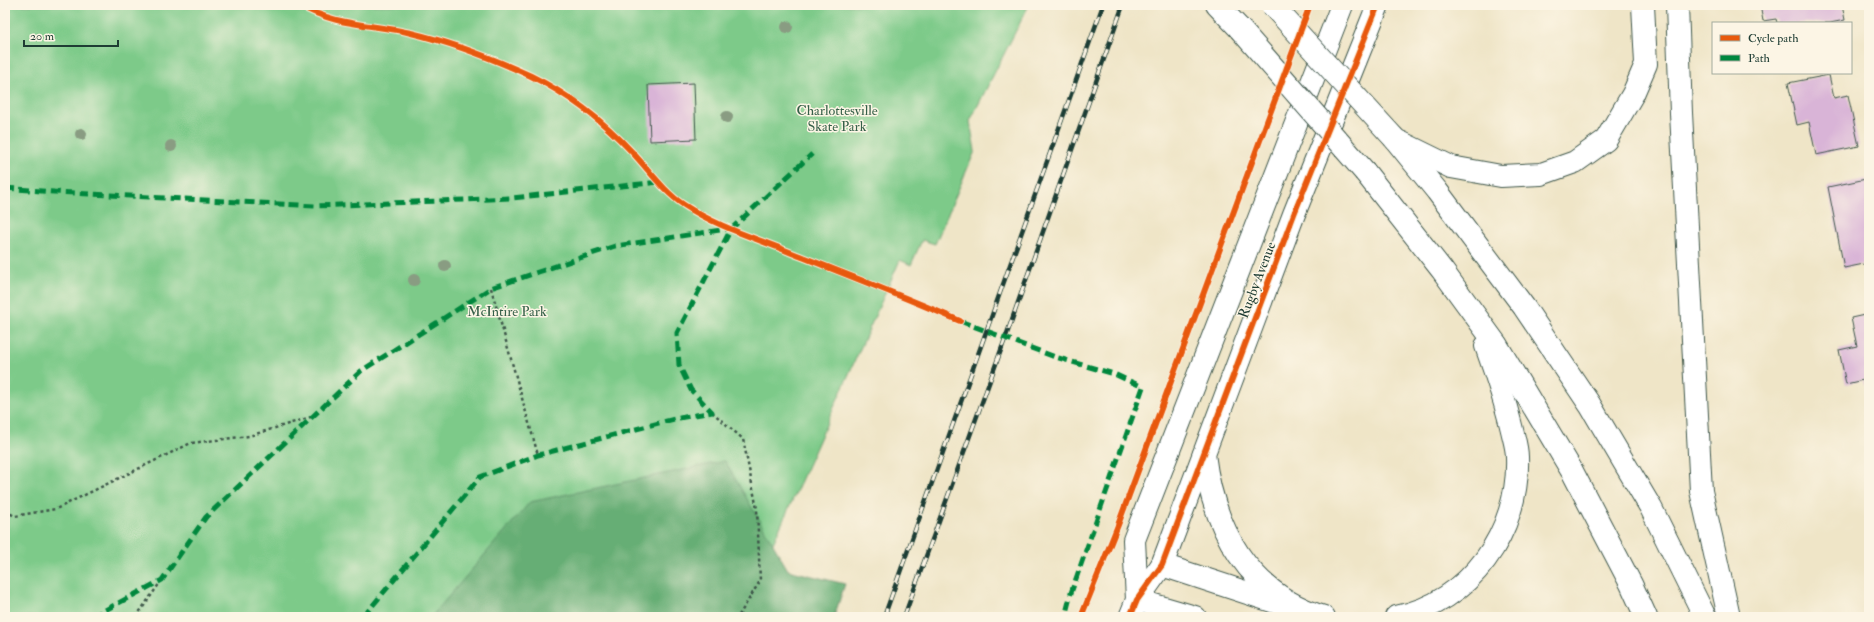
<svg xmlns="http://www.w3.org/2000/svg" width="1874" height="622" viewBox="0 0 1874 622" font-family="'IM FELL Double Pica',serif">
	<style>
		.green { fill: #7dca89; stroke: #4e845e }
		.forest { fill: #66ae75; stroke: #427654 }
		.building { fill: #d9b4d7 }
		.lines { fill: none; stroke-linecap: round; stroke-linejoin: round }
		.street-casing { stroke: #3e564a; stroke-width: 24 }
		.secondary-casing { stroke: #3e564a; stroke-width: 24 }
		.highway-casing { stroke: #3e564a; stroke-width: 24 }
		.path { stroke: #3e564a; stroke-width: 2.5; stroke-dasharray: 3 3; stroke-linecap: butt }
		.street { stroke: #fff; stroke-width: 22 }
		.secondary { stroke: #fff; stroke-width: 22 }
		.highway { stroke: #fff; stroke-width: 22 }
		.rail-casing { stroke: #1f3d34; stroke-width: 4.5 }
		.rail { stroke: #fcf5e5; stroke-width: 3; stroke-dasharray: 9; stroke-linecap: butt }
		.highway-bridge-casing { stroke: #3e564a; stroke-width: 24; stroke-linecap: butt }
		.highway-bridge { stroke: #fff; stroke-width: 22 }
		.quiet { stroke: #00873e; stroke-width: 5; stroke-dasharray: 10 5; stroke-linecap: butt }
		.cycleway-casing { stroke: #fcf5e5; stroke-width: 8 }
		.cycleway { stroke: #e8590c; stroke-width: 6 }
		.tree { fill: #899c82 }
		.labels { text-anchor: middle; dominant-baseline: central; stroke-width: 3; stroke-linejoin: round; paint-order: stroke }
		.park-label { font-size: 14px; fill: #366049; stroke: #fcf5e5 }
		.street-label { font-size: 14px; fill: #1f3d34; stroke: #fcf5e5 }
	</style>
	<rect width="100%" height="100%" fill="#fcf5e5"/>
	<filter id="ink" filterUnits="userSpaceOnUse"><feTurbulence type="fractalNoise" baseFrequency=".025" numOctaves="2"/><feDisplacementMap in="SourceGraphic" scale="8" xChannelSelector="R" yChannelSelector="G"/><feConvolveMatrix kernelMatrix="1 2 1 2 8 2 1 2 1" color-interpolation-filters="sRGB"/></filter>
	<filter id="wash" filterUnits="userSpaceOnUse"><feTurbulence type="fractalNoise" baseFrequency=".012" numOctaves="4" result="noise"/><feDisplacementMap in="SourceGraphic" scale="16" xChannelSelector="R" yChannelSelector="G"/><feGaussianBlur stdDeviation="0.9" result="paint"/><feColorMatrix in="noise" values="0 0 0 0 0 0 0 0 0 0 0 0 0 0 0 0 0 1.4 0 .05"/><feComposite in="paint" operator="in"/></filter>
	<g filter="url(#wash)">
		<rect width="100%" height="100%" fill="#efe5c7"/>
		<polygon class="green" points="5,5 1029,5 970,121 975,151 935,244 922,240 911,265 900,260 740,617 5,617"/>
		<polygon class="forest" points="725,461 788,570 845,584 834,617 431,617 530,502"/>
		<g id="blocks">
			<g class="building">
				<polygon points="1760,5 1842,5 1845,20 1830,23 1777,23 1776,19 1763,21"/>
				<polygon points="1829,75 1834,98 1848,95 1859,146 1816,155 1809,122 1797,125 1788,83"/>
				<polygon points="694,83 696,139 650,141 648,85"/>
				<polygon points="1866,179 1869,192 1869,263 1844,268 1828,187"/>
				<polygon points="1869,314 1869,383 1864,385 1863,380 1846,384 1839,350 1857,346 1851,318"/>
			</g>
		</g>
	</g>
	<g filter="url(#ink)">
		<use href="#blocks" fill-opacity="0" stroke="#3e564a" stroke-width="1"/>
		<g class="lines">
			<defs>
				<polyline id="street" points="1130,617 1137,600 1162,565"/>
				<g id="secondary">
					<polyline points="1162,565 1294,214 1378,5"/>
					<polyline points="1137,600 1134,540 1342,5"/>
				</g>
				<g id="highway">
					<polyline points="1217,5 1240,29"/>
					<polyline points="1677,5 1681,113 1701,491 1729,617"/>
					<polyline points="1394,138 1437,191 1524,307 1590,405 1651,508 1705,617"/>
					<polyline points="1400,142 1451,167 1501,176 1541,174 1575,162 1606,140 1633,94 1646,64 1643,5"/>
					<polyline points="1365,172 1442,270 1496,344 1572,471 1631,584 1646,617"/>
					<path d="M1204 454C1213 528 1248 594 1324 617"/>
					<polyline points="1162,565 1281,604"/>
					<polyline points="1137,600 1195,617"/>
					<path d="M1396 617C1470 603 1520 531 1517 457 1517 448 1514 439 1512 430 1505 401 1496 374 1486 346"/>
				</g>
			</defs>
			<use href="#street" class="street-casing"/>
			<use href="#secondary" class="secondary-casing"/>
			<use href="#highway" class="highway-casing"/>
			<g class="path">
				<polyline points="491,288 538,455"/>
				<polyline points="712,412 743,439 757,509 760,581 738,617"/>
				<polyline points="5,511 15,516 56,509 191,443 249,436 311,417"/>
				<polyline points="136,617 162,580"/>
			</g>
			<use href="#street" class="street"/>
			<use href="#secondary" class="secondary"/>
			<use href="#highway" class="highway"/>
			<defs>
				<g id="rail">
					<polyline points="884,617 1103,5"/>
					<polyline points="904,617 1009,328 1123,5"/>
				</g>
			</defs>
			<use href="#rail" class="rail-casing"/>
			<use href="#rail" class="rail"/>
			<defs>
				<g id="highway-bridge">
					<polyline points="1272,5 1394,138"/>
					<polyline points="1240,29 1365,172"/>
				</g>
			</defs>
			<use href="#highway-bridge" class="highway-bridge-casing"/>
			<use href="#highway-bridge" class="highway-bridge"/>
			<g class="quiet">
				<polyline points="5,188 54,192 316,206 512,198 659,182"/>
				<polyline points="960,321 1055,357 1114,374 1143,387 1071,593 1065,617"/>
				<polyline points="92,617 162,580 206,517 361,371 491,288 615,246 727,229"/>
				<polyline points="363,617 480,477 538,455 674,419 712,412 691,390 679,365 677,333 731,229 812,154"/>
			</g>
			<defs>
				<g id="cycleway">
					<path d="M300 5C334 26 373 24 411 33 453 43 492 58 531 76 568 94 604 122 632 152 648 169 665 193 684 205 716 226 752 237 787 251 845 274 903 296 960 321"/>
					<polyline points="1081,617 1118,525 1310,5"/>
					<polyline points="1130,617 1137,600 1162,565 1294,214 1378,5"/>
				</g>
			</defs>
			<use href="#cycleway" class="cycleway-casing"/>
			<use href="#cycleway" class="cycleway"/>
		</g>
		<g class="tree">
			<circle cx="787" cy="27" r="6"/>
			<circle cx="727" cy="117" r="6"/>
			<circle cx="81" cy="134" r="6"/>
			<circle cx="171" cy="146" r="6"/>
			<circle cx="445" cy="266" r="6"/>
			<circle cx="414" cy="280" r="6"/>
		</g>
	</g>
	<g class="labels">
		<g class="park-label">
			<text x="837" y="110">Charlottesville<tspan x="837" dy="16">Skate Park</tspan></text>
			<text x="507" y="311">McIntire Park</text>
		</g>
		<g class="street-label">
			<text transform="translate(1257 280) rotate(-69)">Rugby Avenue</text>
		</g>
	</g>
	<rect width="1874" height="622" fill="none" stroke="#fcf5e5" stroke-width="20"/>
	<rect x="1712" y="22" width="140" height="52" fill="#fcf5e5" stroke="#a4ab9e"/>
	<rect x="1720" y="35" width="20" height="6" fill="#e8590c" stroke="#a4ab9e"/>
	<text x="1748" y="42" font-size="12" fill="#1f3d34">Cycle path</text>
	<rect x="1720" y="55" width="20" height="6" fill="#00873e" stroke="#a4ab9e"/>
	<text x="1748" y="62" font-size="12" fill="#1f3d34">Path</text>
	<path d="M24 40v6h94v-6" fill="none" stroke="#1f3d34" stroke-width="2"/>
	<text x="30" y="40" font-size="12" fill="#1f3d34" stroke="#fcf5e5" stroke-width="3" paint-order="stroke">20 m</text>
</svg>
